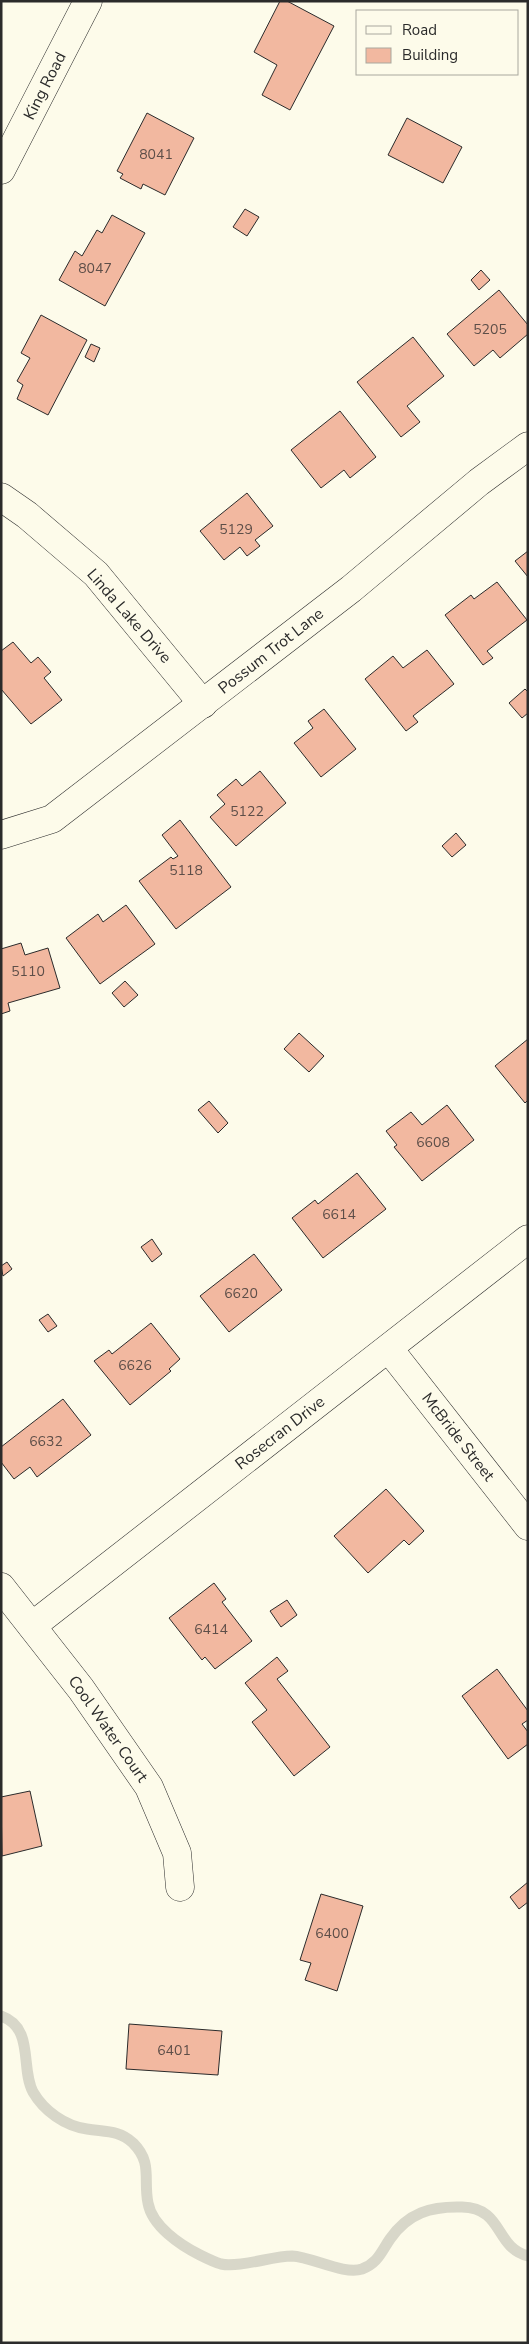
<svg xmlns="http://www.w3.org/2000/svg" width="529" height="2344" viewBox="0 0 529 2344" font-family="'Nunito Sans',sans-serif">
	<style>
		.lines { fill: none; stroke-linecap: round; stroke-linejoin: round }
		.stream { stroke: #d8d7c9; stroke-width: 11 }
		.building { fill: #f2b8a0; stroke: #2b2b2b }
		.minor-casing { stroke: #2b2b2b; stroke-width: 29 }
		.minor { stroke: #fdfbea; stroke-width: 28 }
		.labels { text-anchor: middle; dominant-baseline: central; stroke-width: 4; stroke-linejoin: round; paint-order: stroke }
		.number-label { font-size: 14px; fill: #5d4e48 }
		.street-label { font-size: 16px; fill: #2b2b2b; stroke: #fdfbea }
	</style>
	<rect width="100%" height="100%" fill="#fdfbea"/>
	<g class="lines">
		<path class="stream" d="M1 2016C35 2028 20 2068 33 2092 44 2111 65 2126 87 2129 105 2132 119 2130 133 2143 153 2163 143 2179 148 2203 152 2226 180 2245 200 2255 206 2258 214 2262 221 2264 240 2268 272 2256 292 2256 312 2257 344 2275 362 2269 378 2263 381 2252 390 2239 408 2213 431 2206 462 2207 504 2208 494 2247 528 2256"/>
	</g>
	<g class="building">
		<polygon points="280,1 287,1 334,26 290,110 262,95 277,65 254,52"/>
		<polygon points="147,113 194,138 165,195 143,184 141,189 120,178 123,174 117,171"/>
		<polygon points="407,118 462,147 443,183 388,155"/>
		<polygon points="245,209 259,217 247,236 233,227"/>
		<polygon points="112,215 145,233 105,306 59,280 75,251 82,256 97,230 102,233"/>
		<polygon points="481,270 490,280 479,290 471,280"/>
		<polygon points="499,290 528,325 528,334 500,358 493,350 474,366 447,334"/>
		<polygon points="41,315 87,340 48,415 17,399 23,385 17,381 30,358 21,353"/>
		<polygon points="413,337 444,376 407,406 420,422 401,437 357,382"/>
		<polygon points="91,344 100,348 94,362 85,357"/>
		<polygon points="340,411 376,457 350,478 344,470 321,488 291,450"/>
		<polygon points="247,493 273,526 255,540 260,546 247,556 240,547 224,560 200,531"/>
		<polygon points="528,551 528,577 515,561"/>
		<polygon points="497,582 527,620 487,651 493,658 483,665 445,615 471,595 474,599"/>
		<polygon points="13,642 31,663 38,657 51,672 44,678 62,700 31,724 1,689 1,651"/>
		<polygon points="427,650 454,684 413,716 418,722 406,731 365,679 393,656 403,668"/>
		<polygon points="525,689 528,692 528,713 522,718 509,703"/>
		<polygon points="324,709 356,749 321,777 294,743 313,728 308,721"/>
		<polygon points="260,771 286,803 236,846 210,817 225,804 217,795 236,779 242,786"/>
		<polygon points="180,820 231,887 176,929 139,881 171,857 173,859 178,856 162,835"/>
		<polygon points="456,833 466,845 452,857 442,846"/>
		<polygon points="126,905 155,944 100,984 66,938 98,914 103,922"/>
		<polygon points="21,943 25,955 48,948 60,988 8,1003 10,1011 1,1014 1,949"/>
		<polygon points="125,981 138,995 124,1007 112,993"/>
		<polygon points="299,1033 324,1056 309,1072 284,1049"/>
		<polygon points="528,1039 528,1100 525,1103 495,1066"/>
		<polygon points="209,1101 228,1123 218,1133 198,1110"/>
		<polygon points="447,1105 474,1140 422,1181 394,1147 397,1145 386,1131 411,1112 422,1125"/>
		<polygon points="357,1173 386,1209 323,1258 292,1218 315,1200 318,1204"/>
		<polygon points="152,1239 162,1254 152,1262 141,1247"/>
		<polygon points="254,1254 282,1290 229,1332 200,1296"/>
		<polygon points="7,1262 12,1269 3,1276 1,1266"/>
		<polygon points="48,1314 57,1326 48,1332 39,1320"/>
		<polygon points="151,1323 180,1359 169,1369 171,1371 130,1405 94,1361 109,1350 112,1354"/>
		<polygon points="63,1399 91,1435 37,1477 30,1467 14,1479 1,1462 1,1447"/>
		<polygon points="386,1489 424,1531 409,1545 404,1540 368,1573 334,1536"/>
		<polygon points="214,1583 226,1599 222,1602 252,1641 215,1669 205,1657 202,1660 169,1618"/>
		<polygon points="287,1600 297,1615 281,1627 270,1611"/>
		<polygon points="277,1657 288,1671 277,1679 330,1747 294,1776 252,1722 267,1710 245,1683"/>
		<polygon points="497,1669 528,1711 528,1720 522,1724 528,1732 528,1744 508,1759 462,1696"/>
		<polygon points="30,1791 42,1846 2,1856 1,1797"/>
		<polygon points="528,1882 528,1902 519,1909 510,1897"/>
		<polygon points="321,1894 363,1906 337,1991 305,1980 311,1963 300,1960"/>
		<polygon points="129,2024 222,2031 218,2075 126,2069"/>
	</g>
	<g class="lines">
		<defs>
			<g id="minor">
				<polyline points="1,170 88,1"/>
				<polyline points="1,497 27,515 96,574 203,704"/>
				<polyline points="1,835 52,819 351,589 479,482 528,446"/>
				<polyline points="389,1349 528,1526"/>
				<polyline points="1,1587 81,1689 149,1787 177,1853 180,1887"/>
				<polyline points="32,1626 528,1239"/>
			</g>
		</defs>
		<use href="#minor" class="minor-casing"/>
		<use href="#minor" class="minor"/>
	</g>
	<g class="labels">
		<g class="number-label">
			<text x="156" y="154">8041</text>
			<text x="95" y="268">8047</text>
			<text x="490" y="329">5205</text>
			<text x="236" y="529">5129</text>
			<text x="247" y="811">5122</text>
			<text x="186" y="870">5118</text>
			<text x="28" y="971">5110</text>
			<text x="433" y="1142">6608</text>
			<text x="339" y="1214">6614</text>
			<text x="241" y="1293">6620</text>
			<text x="135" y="1365">6626</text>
			<text x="46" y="1441">6632</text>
			<text x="211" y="1629">6414</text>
			<text x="332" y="1933">6400</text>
			<text x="174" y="2050">6401</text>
		</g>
		<g class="street-label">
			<text transform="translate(45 86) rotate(-63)">King Road</text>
			<text transform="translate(129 616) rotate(49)">Linda Lake Drive</text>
			<text transform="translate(271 651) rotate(-38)">Possum Trot Lane</text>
			<text transform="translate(280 1433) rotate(-38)">Rosecran Drive</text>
			<text transform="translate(458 1437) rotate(52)">McBride Street</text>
			<text transform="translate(108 1729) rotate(55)">Cool Water Court</text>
		</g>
	</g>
	<rect width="529" height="2344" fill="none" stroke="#2b2b2b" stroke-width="5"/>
	<rect x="356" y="10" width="162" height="65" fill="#fdfbea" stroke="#a9a89e"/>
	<rect x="366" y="26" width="25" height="8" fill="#fdfbea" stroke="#a9a89e"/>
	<text x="402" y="35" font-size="15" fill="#2b2b2b">Road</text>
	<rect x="366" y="48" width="25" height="15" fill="#f2b8a0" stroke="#a9a89e"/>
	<text x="402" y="60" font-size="15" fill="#2b2b2b">Building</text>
</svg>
